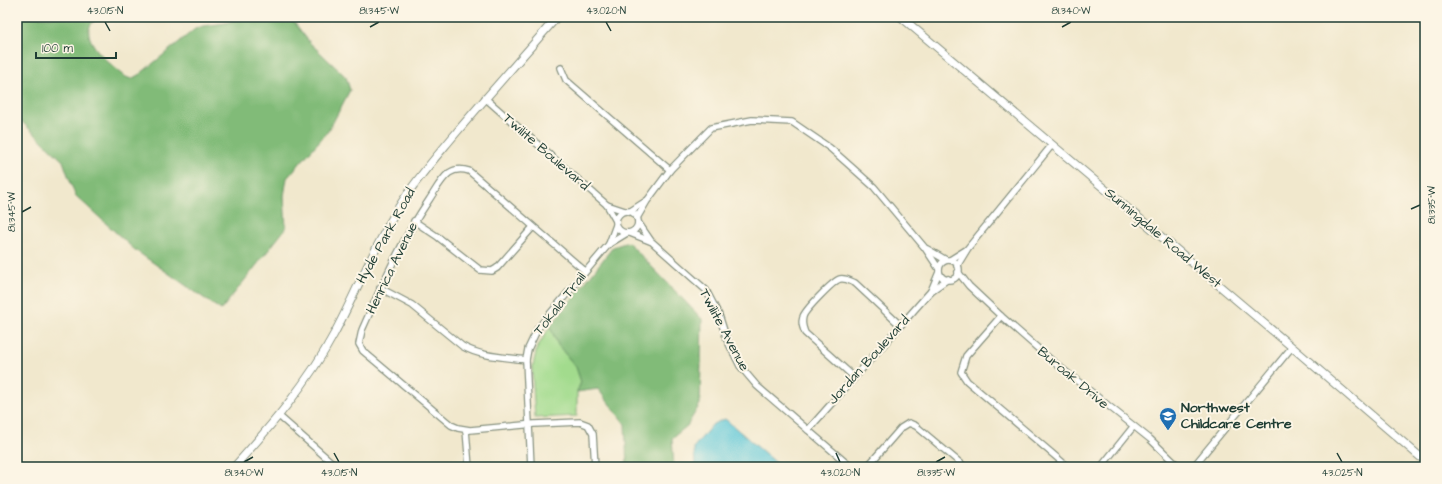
<svg xmlns="http://www.w3.org/2000/svg" width="1442" height="484" viewBox="0 0 1442 484" font-family="'Architects Daughter',sans-serif">
	<style>
		.green { fill: #a2db8d; stroke: #608c60 }
		.forest { fill: #81bb78; stroke: #507c56 }
		.water { fill: #5dc7d8; stroke: #3e8286 }
		.lines { fill: none; stroke-linecap: round; stroke-linejoin: round }
		.minor-casing { stroke: #889280; stroke-width: 8 }
		.major-casing { stroke: #889280; stroke-width: 9 }
		.minor { stroke: #fff; stroke-width: 5.5 }
		.major { stroke: #fff; stroke-width: 7 }
		.ticks { fill: none; stroke: #1f3d34; stroke-width: 1.5 }
		.labels { text-anchor: middle; dominant-baseline: central; stroke-width: 4; stroke-linejoin: round; paint-order: stroke }
		.street-label { font-size: 14px; fill: #1f3d34; stroke: #fcf5e5 }
		.poi-label { font-size: 14px; font-weight: bold; fill: #1f3d34; stroke: #fcf5e5; text-anchor: start }
		.neatline { fill: none; stroke: #1f3d34; stroke-width: 1.5 }
		.ticks-label { font-size: 10px; text-anchor: middle; fill: #1f3d34 }
	</style>
	<rect width="100%" height="100%" fill="#fcf5e5"/>
	<filter id="ink" filterUnits="userSpaceOnUse"><feTurbulence type="fractalNoise" baseFrequency=".025" numOctaves="2"/><feDisplacementMap in="SourceGraphic" scale="8" xChannelSelector="R" yChannelSelector="G"/><feConvolveMatrix kernelMatrix="1 2 1 2 8 2 1 2 1" color-interpolation-filters="sRGB"/></filter>
	<filter id="wash" filterUnits="userSpaceOnUse"><feTurbulence type="fractalNoise" baseFrequency=".012" numOctaves="4" result="noise"/><feDisplacementMap in="SourceGraphic" scale="16" xChannelSelector="R" yChannelSelector="G"/><feGaussianBlur stdDeviation="0.9" result="paint"/><feColorMatrix in="noise" values="0 0 0 0 0 0 0 0 0 0 0 0 0 0 0 0 0 1.4 0 .05"/><feComposite in="paint" operator="in"/></filter>
	<g filter="url(#wash)">
		<rect width="100%" height="100%" fill="#f1e8cd"/>
		<polygon class="green" points="550,327 558,345 576,367 581,382 577,392 577,416 535,418 532,370 537,348"/>
		<g class="forest">
			<path d="M17 17H98C96 20 91 23 90 26 82 43 115 68 126 77L131 79 140 74 195 29 203 26 226 23 242 17H285L294 22 310 43 346 77 350 90 329 130 287 178 284 196 286 228 221 310 135 250 75 195 63 161 17 117Z"/>
			<polygon points="628,242 702,319 700,404 687,426 672,438 674,467 627,467 625,424 598,389 577,392 581,382 576,367 558,345 550,327 613,247"/>
		</g>
		<polygon class="water" points="725,419 781,467 695,467 694,447 713,424"/>
	</g>
	<g filter="url(#ink)">
		<g class="lines">
			<defs>
				<g id="minor">
					<polyline points="561,68 566,80 670,170"/>
					<polyline points="485,98 607,205 616,221"/>
					<polyline points="607,205 625,211"/>
					<circle cx="627" cy="222" r="11"/>
					<polyline points="629,212 646,201"/>
					<polyline points="637,218 647,201 670,170 711,128 752,120 792,122 830,148 874,187 925,248 939,269"/>
					<polyline points="414,221 438,237 480,270 492,271 497,268 533,227"/>
					<polyline points="638,222 651,241 706,290 719,315 727,340 740,366 757,386 851,467"/>
					<polyline points="630,233 650,241"/>
					<polyline points="609,244 616,225"/>
					<polyline points="927,249 946,260"/>
					<polyline points="950,260 966,250"/>
					<circle cx="949" cy="270" r="10"/>
					<polyline points="957,266 968,248 1052,145"/>
					<path d="M585 271 469 171C463 169 456 168 449 173 441 179 435 191 429 200 401 241 382 285 362 330L359 344 363 351 451 425 458 428 470 430 534 424 580 422 588 425 593 434 595 467"/>
					<polyline points="958,272 969,286 1001,316 1050,359 1150,439 1179,467"/>
					<path d="M380 288 412 305 462 346C481 357 505 357 526 360"/>
					<polyline points="931,291 939,272"/>
					<polyline points="1001,316 966,356 961,372 967,381 1068,467"/>
					<path d="M854 377 805 333C803 327 801 324 803 317 804 311 834 280 840 279 846 278 850 281 855 283L900 325"/>
					<polyline points="279,416 337,467"/>
					<polyline points="466,430 469,467"/>
					<polyline points="808,430 931,291 948,279"/>
					<polyline points="531,467 526,360 528,349 538,328 609,244 627,233"/>
					<polyline points="867,467 901,428 909,423 916,426 965,467"/>
					<polyline points="1101,467 1133,427"/>
					<polyline points="1186,467 1190,467"/>
					<polyline points="1193,467 1292,347"/>
				</g>
				<g id="major">
					<polyline points="901,17 1292,347 1425,461"/>
					<path d="M234 467C271 426 308 383 334 334 357 291 375 244 402 202 417 178 437 156 456 133 489 94 523 56 557 17"/>
				</g>
			</defs>
			<use href="#minor" class="minor-casing"/>
			<use href="#major" class="major-casing"/>
			<use href="#minor" class="minor"/>
			<use href="#major" class="major"/>
		</g>
	</g>
	<path class="ticks" d="M105 22 110 31M606 22 611 31M370 27 379 22M1062 27 1071 22M1411 209 1420 205M22 212 31 207M334 453 339 462M836 453 840 462M1337 453 1342 462M244 462 253 457M936 462 945 457"/>
	<defs>
		<symbol id="school-pin" viewBox="-11 -11 22 30"><path d="M0 17L-7.5 6A9.5 9.5 0 1 1 7.5 6Z" fill="#1f6fb2" stroke="#fcf5e5"/><path d="M0-5L7-2L0 1L-7-2ZM-4 1L0 2.5L4 1V4Q0 6-4 4Z" fill="#fff"/></symbol>
	</defs>
	<g fill-rule="evenodd">
		<use href="#school-pin" x="1158" y="406" width="20" height="27"/>
	</g>
	<g class="labels">
		<g class="street-label">
			<text transform="translate(546 152) rotate(41)">Twilite Boulevard</text>
			<text transform="translate(386 236) rotate(-61)">Hyde Park Road</text>
			<text transform="translate(1163 238) rotate(40)">Sunningdale Road West</text>
			<text transform="translate(392 268) rotate(-64)">Henrica Avenue</text>
			<text transform="translate(560 304) rotate(-52)">Tokala Trail</text>
			<text transform="translate(724 330) rotate(62)">Twilite Avenue</text>
			<text transform="translate(869 360) rotate(-48)">Jordan Boulevard</text>
			<text transform="translate(1073 378) rotate(40)">Buroak Drive</text>
		</g>
		<g class="poi-label">
			<text x="1181" y="408">Northwest<tspan x="1181" dy="16">Childcare Centre</tspan></text>
		</g>
	</g>
	<rect width="1442" height="484" fill="none" stroke="#fcf5e5" stroke-width="44"/>
	<path d="M36 52v6h80v-6" fill="none" stroke="#1f3d34" stroke-width="2"/>
	<text x="42" y="52" font-size="12" fill="#1f3d34" stroke="#fcf5e5" stroke-width="3" paint-order="stroke">100 m</text>
	<rect x="22" y="22" width="1398" height="440" class="neatline"/>
	<g class="ticks-label">
		<text x="105" y="14">43.015°N</text>
		<text x="379" y="14">81.345°W</text>
		<text x="606" y="14">43.020°N</text>
		<text x="1071" y="14">81.340°W</text>
		<text transform="translate(1431 205) rotate(-90)" y="4">81.335°W</text>
		<text transform="translate(11 212) rotate(-90)" y="4">81.345°W</text>
		<text x="244" y="476">81.340°W</text>
		<text x="339" y="476">43.015°N</text>
		<text x="840" y="476">43.020°N</text>
		<text x="936" y="476">81.335°W</text>
		<text x="1342" y="476">43.025°N</text>
	</g>
</svg>
